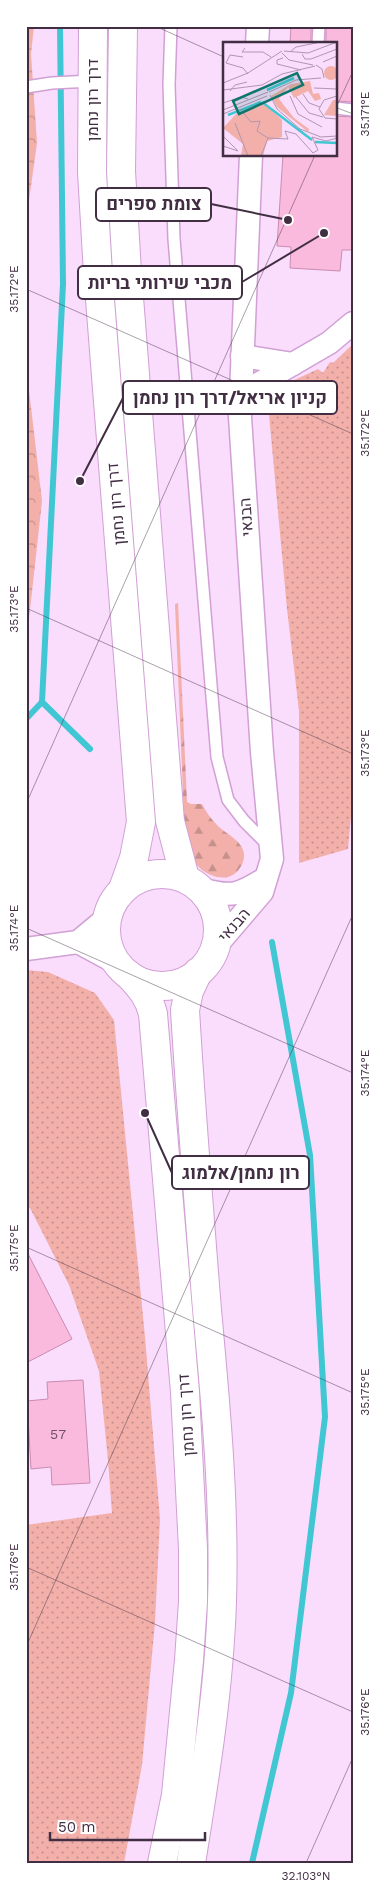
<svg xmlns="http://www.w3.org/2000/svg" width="379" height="1889" viewBox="0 0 379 1889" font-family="'Work Sans',Heebo,sans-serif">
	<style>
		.grass { fill: url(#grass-dots) }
		.forest { fill: url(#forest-firs) }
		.park { fill: url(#park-crowns) }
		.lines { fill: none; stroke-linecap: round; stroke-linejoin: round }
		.stream { stroke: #40c7d3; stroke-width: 6 }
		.building { fill: #f9badd; stroke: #ca8cb0 }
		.service-casing { stroke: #d1a0d4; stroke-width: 14 }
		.minor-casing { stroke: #d1a0d4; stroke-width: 25 }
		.secondary-casing { stroke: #d1a0d4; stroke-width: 30 }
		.service { stroke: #fff; stroke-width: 11 }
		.minor { stroke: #fff; stroke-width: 22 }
		.secondary { stroke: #fff; stroke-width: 28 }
		.ticks { fill: none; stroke: #412e43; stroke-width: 1; stroke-opacity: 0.45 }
		.labels { text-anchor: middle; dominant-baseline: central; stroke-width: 5; stroke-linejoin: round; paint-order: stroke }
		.number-label { font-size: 14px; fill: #6f516a }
		.street-label { font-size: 16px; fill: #412e43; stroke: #fff }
		.inset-river { fill: none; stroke: #40c7d3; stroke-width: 2.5 }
		.inset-road { fill: none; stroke: #b096b2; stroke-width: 1 }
		.view { fill: #0f766e; fill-opacity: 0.15; stroke: #0f766e; stroke-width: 2.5 }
		.inset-edge { fill: none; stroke: #412e43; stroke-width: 2.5 }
		.leader { fill: none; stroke: #412e43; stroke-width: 2 }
		.callout-dot { fill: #412e43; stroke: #fff; stroke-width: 2 }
		.callout { fill: #fff; stroke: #412e43; stroke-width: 2 }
		.callout-label { font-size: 18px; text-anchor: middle; font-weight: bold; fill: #412e43 }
		.neatline { fill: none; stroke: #412e43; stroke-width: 2 }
		.ticks-label { font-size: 12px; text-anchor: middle; fill: #412e43 }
	</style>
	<defs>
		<pattern id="grass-dots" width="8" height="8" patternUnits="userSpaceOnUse" patternTransform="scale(1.25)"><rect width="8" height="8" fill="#f3b0aa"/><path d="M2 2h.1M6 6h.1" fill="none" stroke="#c6908c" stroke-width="1.8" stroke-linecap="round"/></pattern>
		<pattern id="forest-firs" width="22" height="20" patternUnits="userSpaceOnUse" patternTransform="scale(1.25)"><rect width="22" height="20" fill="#f3b0aa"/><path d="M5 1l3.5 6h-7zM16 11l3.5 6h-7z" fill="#c6908c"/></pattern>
		<pattern id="park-crowns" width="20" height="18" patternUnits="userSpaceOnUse" patternTransform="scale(1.25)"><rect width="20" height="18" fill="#f3b0aa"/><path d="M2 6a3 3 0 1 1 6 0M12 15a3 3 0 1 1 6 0" fill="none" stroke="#c6908c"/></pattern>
	</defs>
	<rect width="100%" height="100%" fill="#fadcfc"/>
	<g class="grass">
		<polygon points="353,344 353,794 348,849 299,863 299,711 287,609 268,404 271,391 318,369 323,373 330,362 333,363"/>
		<polygon points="26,970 48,972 95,993 114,1020 145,1337 160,1519 155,1622 142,1765 124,1863 26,1863 26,1525 112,1513 108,1460 99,1371 69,1285 30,1208 26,1209"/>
	</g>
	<path class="forest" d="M178 603 187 802 191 804H202C206 812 211 819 218 826 225 833 239 839 243 850 247 860 239 874 228 877 219 879 209 875 202 870 193 863 189 850 185 840L175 604Z"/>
	<g class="park">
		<polygon points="26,26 34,26 31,54 37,143 26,222"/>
		<polygon points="26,364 42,501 26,646"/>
	</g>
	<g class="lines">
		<g class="stream">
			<polyline points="60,26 63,284 42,702 90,749"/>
			<polyline points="26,719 42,702"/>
			<polyline points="252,1863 291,1693 325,1417 310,1155 272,942"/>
		</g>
	</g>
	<g class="building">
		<polygon points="291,26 311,26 311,44 290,44"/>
		<polygon points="326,26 353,26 353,102 335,101 335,44 326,44"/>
		<polygon points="335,116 353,117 353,250 342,250 340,271 290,268 291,247 277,246 283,155 335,155"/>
		<polygon points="26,1250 72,1339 26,1363"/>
		<polygon points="83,1380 90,1483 52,1485 51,1467 31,1469 27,1401 48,1399 47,1382"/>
	</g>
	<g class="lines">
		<defs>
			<g id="service">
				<polyline points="171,26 169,85 174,239 217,757 228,800 244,821 268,845"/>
				<polyline points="318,44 319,26"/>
				<polyline points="26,87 52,83 92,81"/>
				<polyline points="335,108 353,110"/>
			</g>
			<g id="minor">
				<polyline points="257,44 258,26"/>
				<polyline points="242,356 293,364"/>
				<polyline points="241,394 329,343 353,323"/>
				<path d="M201 889C232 898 239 895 266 878"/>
				<polyline points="78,942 117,963"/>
				<polyline points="215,947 262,892 272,859 262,752 240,417 251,155"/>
				<polyline points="26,949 78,942 107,918"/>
			</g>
			<g id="secondary">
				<polyline points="93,26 92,172 98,274 141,822 134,858 123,889"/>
				<polyline points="123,26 121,171 127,272 170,821 185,878"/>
				<circle cx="162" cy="930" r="56"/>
				<path d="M129 975C141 988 149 997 153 1014L185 1392 193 1549V1602L189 1660 176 1795 162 1863"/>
				<path d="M191 1863C205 1777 219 1690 222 1602 225 1505 216 1407 207 1310 199 1210 191 1110 185 1010L189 991 198 972"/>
			</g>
		</defs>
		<use href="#service" class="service-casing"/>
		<use href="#minor" class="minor-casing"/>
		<use href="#secondary" class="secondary-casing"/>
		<use href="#service" class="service"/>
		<use href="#minor" class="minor"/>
		<use href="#secondary" class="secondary"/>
	</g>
	<path class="ticks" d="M155 26 224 57M335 107 353 114M335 110 353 71M26 289 353 434M26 608 353 754M26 804 315 155M26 928 353 1073M26 1247 353 1393M26 1567 353 1712M26 1647 353 914M306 1863 353 1757"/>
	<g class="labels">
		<g class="number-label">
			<text x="58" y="1434">57</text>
		</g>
		<g class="street-label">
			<text transform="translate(92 100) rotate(-90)">דרך רון נחמן</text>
			<text transform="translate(116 504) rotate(-95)">דרך רון נחמן</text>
			<text transform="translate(246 517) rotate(-94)">הבנאי</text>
			<text transform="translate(234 925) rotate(-49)">הבנאי</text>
			<text transform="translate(186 1415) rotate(-94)">דרך רון נחמן</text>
		</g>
	</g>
	<g transform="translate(223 42)">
		<rect width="114" height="114" fill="#fadcfc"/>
		<path d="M87 39 90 52 96 51 98 57 92 59 85 49 71 56 65 45 56 57 71 76 86 87 85 90 54 65 48 54 68 42ZM110 58H114V74L101 73Z" fill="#f3b0aa"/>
		<path d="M101 31a7 7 0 1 1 14 0a7 7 0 1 1-14 0ZM40 60 59 78V95L44 99 40 114H18L20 102 0 86 14 71Z" fill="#f3b0aa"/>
		<path class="inset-river" d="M44 48 71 36M39 60 89 98M5 73 38 60M92 100 114 101"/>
		<path class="inset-road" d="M22 6 19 10H40L48 15M61 9 85 11 114 0M67 10 73 5 98 0M59 11 66 18 90 23M79 12 82 17H88L114 7M20 15 7 13 3 21 20 26 25 32M60 16 54 18V22L78 28M100 20 114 14M93 23 99 27 101 36M0 41 25 31 59 9M91 46 114 47M0 48 39 43 59 32 92 24M7 49 12 43 24 40M46 50 73 38 98 36M80 52 86 61 97 65M47 53 54 67 77 87 98 95 114 94M67 54 75 72 99 85M114 54 101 58 96 67 102 76 114 77M73 55 86 71 100 75M0 61 18 55 25 57M17 67 28 80 37 79 34 89 45 96M0 68 45 50M0 72 44 54M12 81 25 114M0 94 15 109 0 104M38 114 45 96 65 97 62 89 73 92 90 111 95 108 89 95 103 99 114 96"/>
		<path class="view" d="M74 31 80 43 16 72 10 59Z"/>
		<rect width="114" height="114" class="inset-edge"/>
	</g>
	<path class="leader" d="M288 220L211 204M324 233L242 282M80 481L123 398M145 1113L172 1173"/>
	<g class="callout-dot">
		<circle cx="288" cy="220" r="5"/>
		<circle cx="324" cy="233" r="5"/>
		<circle cx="80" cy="481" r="5"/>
		<circle cx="145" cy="1113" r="5"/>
	</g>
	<g class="callout">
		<rect x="96" y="188" width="115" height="33" rx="5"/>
		<rect x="78" y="266" width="164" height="33" rx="5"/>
		<rect x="123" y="381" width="214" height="33" rx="5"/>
		<rect x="172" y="1156" width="137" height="33" rx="5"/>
	</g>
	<g class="callout-label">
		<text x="154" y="210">צומת ספרים</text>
		<text x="160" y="289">מכבי שירותי בריות</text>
		<text x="230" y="404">קניון אריאל/דרך רון נחמן</text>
		<text x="241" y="1179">רון נחמן/אלמוג</text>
	</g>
	<rect width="379" height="1889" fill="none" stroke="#ffffff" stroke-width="55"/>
	<path d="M50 1832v8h155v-8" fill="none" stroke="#412e43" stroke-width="2.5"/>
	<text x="58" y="1832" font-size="15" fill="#412e43" stroke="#ffffff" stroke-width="4" paint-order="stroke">50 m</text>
	<rect x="28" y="28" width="324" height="1834" class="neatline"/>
	<g class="ticks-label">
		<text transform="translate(365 114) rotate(-90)" y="4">35.171°E</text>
		<text transform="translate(14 289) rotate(-90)" y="4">35.172°E</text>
		<text transform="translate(365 433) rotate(-90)" y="4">35.172°E</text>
		<text transform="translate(14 609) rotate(-90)" y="4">35.173°E</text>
		<text transform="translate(365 753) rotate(-90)" y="4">35.173°E</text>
		<text transform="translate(14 928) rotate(-90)" y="4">35.174°E</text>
		<text transform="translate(365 1073) rotate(-90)" y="4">35.174°E</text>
		<text transform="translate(14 1248) rotate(-90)" y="4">35.175°E</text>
		<text transform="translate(365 1392) rotate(-90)" y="4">35.175°E</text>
		<text transform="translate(14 1567) rotate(-90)" y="4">35.176°E</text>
		<text transform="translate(365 1712) rotate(-90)" y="4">35.176°E</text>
		<text x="306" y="1880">32.103°N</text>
	</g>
</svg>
